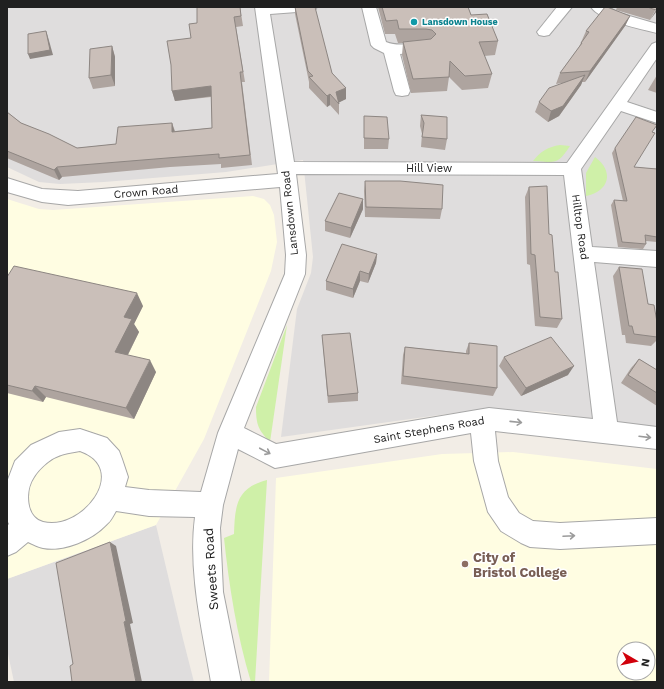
<svg xmlns="http://www.w3.org/2000/svg" width="664" height="689" viewBox="0 0 664 689" font-family="'Work Sans',sans-serif">
	<style>
		.residential { fill: #dfdddd }
		.education { fill: #fffde2; fill-rule: evenodd }
		.grass { fill: #cff0a8 }
		.lines { fill: none; stroke-linecap: round; stroke-linejoin: round }
		.minor-casing { stroke: #a7a7a7; stroke-width: 2 }
		.minor { fill: #fff; fill-rule: evenodd }
		.wall { fill: #aea49f }
		.shaded-wall { fill: #8d8682 }
		.building { fill: #cabfb9; stroke: #8d8682 }
		.oneway { stroke: #9b9b9b }
		.culture-dot { fill: #0f9aa8; stroke: #fff; stroke-width: 1.5 }
		.education-dot { fill: #8d6e63; stroke: #fff; stroke-width: 1.5 }
		.labels { text-anchor: middle; dominant-baseline: central; stroke-width: 3; stroke-linejoin: round; paint-order: stroke }
		.far-culture-label { font-size: 9px; font-weight: bold; fill: #0d838f; stroke: #fff; text-anchor: start }
		.street-label { font-size: 11px; fill: #202020; stroke: #fff }
		.near-education-label { font-size: 13px; font-weight: bold; fill: #785e54; stroke: #fff; text-anchor: start }
		.near-street-label { font-size: 13px; fill: #202020; stroke: #fff }
	</style>
	<rect width="100%" height="100%" fill="#f2ede6"/>
	<g class="residential">
		<polygon points="7,7 657,7 657,429 542,411 468,411 281,437 297,309 311,273 313,257 303,160 226,172 104,182 60,184 39,182 7,167"/>
		<polygon points="156,525 183,639 194,682 14,682 7,649 7,579"/>
	</g>
	<g class="education">
		<polygon points="253,196 264,199 270,205 274,215 277,242 271,271 204,439 156,525 7,579 7,199 39,209 53,210"/>
		<path d="M513 452 657 469V682H269L276 478 442 454ZM624 649H648V673H624Z"/>
	</g>
	<g class="grass">
		<path d="M560 145 570 146C557 166 555 162 533 161 541 151 548 147 560 145Z"/>
		<path d="M595 157C614 171 610 191 586 196V173Z"/>
		<path d="M287 325 270 442C258 430 256 424 256 407Z"/>
		<path d="M267 480 255 682H251C237 636 229 586 224 538L234 534C235 506 236 488 267 480Z"/>
	</g>
	<g class="lines">
		<defs>
			<g id="minor">
				<path d="M255 7H317L315 10 310 11 270 14 294 162 567 163 652 44 657 42V58L627 102 657 112V123L621 111 581 169 592 247 657 251V267L594 262 617 422 657 427V449L495 431 498 461 508 497 519 513 533 521 560 523 657 518V544L560 549 530 547 521 543 501 531 488 512 474 461 471 433 275 468 238 449 223 505 220 528 223 592 241 682H211C202 629 188 571 195 517L149 516 116 511C113 516 111 521 107 524 92 540 64 552 43 548 38 547 33 544 28 542L16 552 7 556V526L9 524 7 520V482L15 461 31 445 59 432 80 429 107 438 119 451 122 459 128 477 125 487 149 490 201 492 218 433 285 274 286 255 280 187 68 205 42 202 7 192V178L42 189 78 191 278 174ZM296 174 564 175 593 419 489 408 276 444 244 428 305 274 306 255ZM80 451C131 469 82 532 43 522 25 517 25 490 34 477 37 472 44 465 48 462 58 454 69 453 80 451Z"/>
				<path d="M362 7H376L386 42C400 48 415 41 429 45L432 48 429 51 400 54 410 91 408 95 402 96 396 95 394 91 384 53 374 48 371 45Z"/>
				<polygon points="557,7 572,7 549,35 544,36 539,35 537,32"/>
				<path d="M591 7H608L619 13 657 24V33C641 29 600 21 591 7Z"/>
			</g>
		</defs>
		<use href="#minor" class="minor-casing"/>
		<use href="#minor" class="minor"/>
	</g>
	<g class="wall">
		<polygon points="240,7 243,26 236,27 245,82 242,82 252,165 221,168 221,164 170,167 62,177 59,180 9,159 7,158 7,112 21,123 77,148 116,144 172,123 175,131 212,128 211,97 175,101 172,91 191,38 197,23"/>
		<polygon points="295,7 346,99 339,102 339,115 330,105 327,107 309,88 309,82 295,14"/>
		<polygon points="378,7 468,7 471,15 498,41 495,55 484,56 492,74 488,88 462,90 449,77 447,91 411,93 402,55 403,43 398,43 395,34 385,34"/>
		<polygon points="617,7 657,7 650,20 616,10"/>
		<polygon points="630,16 625,26 585,82 582,82 581,85 559,116 548,122 535,112 539,102 562,83 556,84 560,73 579,47 586,31"/>
		<polygon points="112,46 115,57 115,86 93,89 89,78"/>
		<polygon points="657,75 657,93 648,90"/>
		<polygon points="421,115 447,139 445,150 421,147 422,134 420,126"/>
		<polygon points="364,116 389,139 388,149 364,149"/>
		<polygon points="653,132 634,167 657,169 657,242 646,241 646,244 643,249 618,247 611,205 614,200 623,201 612,153 615,148"/>
		<polygon points="365,181 442,209 440,219 365,217 364,191"/>
		<polygon points="529,187 549,234 562,319 557,328 535,326 530,265 527,264 525,197"/>
		<polygon points="363,199 363,209 350,238 325,231 325,221"/>
		<polygon points="377,254 376,263 368,283 360,281 353,298 326,290 326,281"/>
		<polygon points="619,267 648,304 657,322 657,340 651,346 626,343 625,335 622,335 613,276"/>
		<polygon points="7,277 143,306 134,324 139,332 128,355 156,372 134,419 46,397 43,402 7,393"/>
		<polygon points="322,335 358,393 358,401 328,403"/>
		<polygon points="469,343 497,388 493,396 401,384 403,355 405,347 466,353 466,351"/>
		<polygon points="504,357 568,375 521,396 499,366"/>
		<polygon points="639,359 657,370 657,406 621,383 631,368"/>
	</g>
	<g class="shaded-wall">
		<polygon points="657,8 657,11 650,20 656,10"/>
		<polygon points="630,16 625,26 585,82 590,71"/>
		<polygon points="46,31 48,37 53,55 30,59 28,54"/>
		<polygon points="112,46 115,57 115,86 111,75"/>
		<polygon points="585,75 581,85 559,116 548,122 551,111"/>
		<polygon points="211,86 213,96 175,101 172,91"/>
		<polygon points="346,88 346,99 338,103 336,92"/>
		<polygon points="330,94 330,105 327,107 327,96"/>
		<polygon points="172,123 175,133 172,132"/>
		<polygon points="57,167 62,177 59,180 54,170"/>
		<polygon points="363,199 363,209 350,238 351,228"/>
		<polygon points="377,254 376,263 368,283 369,274"/>
		<polygon points="360,271 360,281 353,298 353,289"/>
		<polygon points="137,293 143,306 134,324 139,332 123,364 115,352 124,317"/>
		<polygon points="150,360 156,372 134,419 126,408"/>
		<polygon points="574,366 568,375 521,396 526,388"/>
		<polygon points="35,386 46,397 43,402 32,391"/>
		<polygon points="110,542 116,546 133,623 130,624 142,682 136,682 124,622"/>
	</g>
	<g class="building">
		<polygon points="197,7 240,7 241,16 234,17 243,72 240,72 250,155 219,158 219,154 167,158 57,167 54,170 7,151 7,112 21,123 49,134 77,148 116,144 118,127 172,123 172,132 212,128 211,86 172,91 171,65 167,41 191,38 189,24 197,23"/>
		<polygon points="295,7 315,7 332,73 346,88 336,92 339,104 330,94 327,96 309,77 313,76 308,71"/>
		<polygon points="382,7 468,7 471,15 487,14 498,41 479,42 492,74 465,76 450,61 449,77 413,79 403,42 431,39 436,34 432,30 426,29 399,29 397,20 386,21"/>
		<polygon points="605,7 607,7 630,16 590,71 560,73 582,43 581,43 589,32 586,31"/>
		<polygon points="647,7 657,7 657,8 656,10"/>
		<polygon points="46,31 50,50 28,54 28,34"/>
		<polygon points="112,46 111,75 89,78 90,49"/>
		<polygon points="585,75 563,106 551,111 539,102 549,88"/>
		<polygon points="421,115 447,117 447,139 422,137 424,123"/>
		<polygon points="364,116 387,117 389,139 364,138"/>
		<polygon points="636,117 657,125 652,132 655,133 634,167 657,169 657,237 645,235 646,244 622,242 614,200 627,201 615,148"/>
		<polygon points="365,181 400,181 443,185 442,209 366,207"/>
		<polygon points="547,186 549,234 552,235 555,272 558,272 562,319 540,317 535,255 531,254 529,187"/>
		<polygon points="339,193 363,199 351,228 325,221"/>
		<polygon points="342,244 377,254 369,274 360,271 353,289 326,281"/>
		<polygon points="14,266 137,293 124,317 132,319 115,352 150,360 126,408 35,386 32,391 7,385 7,277"/>
		<polygon points="619,267 642,269 648,304 654,305 657,322 657,337 634,334 632,326 629,326"/>
		<polygon points="350,333 358,393 328,396 322,335"/>
		<polygon points="551,337 574,366 526,388 504,357"/>
		<polygon points="469,343 497,346 497,388 403,376 405,347 469,354"/>
		<polygon points="639,359 657,370 657,393 628,375"/>
		<polygon points="110,542 126,621 124,622 136,682 72,682 70,666 73,664 56,563"/>
	</g>
	<defs><path id="oneway-shaft" d="M-6 0H5M1.5-3L5.5 0L1.5 3" fill="none" stroke-width="1.6" stroke-linecap="round" stroke-linejoin="round"/></defs>
	<g class="oneway">
		<use href="#oneway-shaft" transform="translate(516 422) rotate(6)"/>
		<use href="#oneway-shaft" transform="translate(645 437) rotate(7)"/>
		<use href="#oneway-shaft" transform="translate(265 451) rotate(28)"/>
		<use href="#oneway-shaft" transform="translate(569 536) rotate(-3)"/>
	</g>
	<circle class="culture-dot" cx="414" cy="22" r="4"/>
	<circle class="education-dot" cx="465" cy="564" r="4"/>
	<g class="labels">
		<g class="far-culture-label">
			<text x="422" y="22">Lansdown House</text>
		</g>
		<g class="street-label">
			<text x="429" y="168">Hill View</text>
			<text transform="translate(146 192) rotate(-5)">Crown Road</text>
			<text transform="translate(290 213) rotate(-96)">Lansdown Road</text>
			<text transform="translate(580 227) rotate(82)">Hilltop Road</text>
			<text transform="translate(429 430) rotate(-10)">Saint Stephens Road</text>
		</g>
		<g class="near-education-label">
			<text x="473" y="557">City of<tspan x="473" dy="15">Bristol College</tspan></text>
		</g>
		<g class="near-street-label">
			<text transform="translate(211 569) rotate(-94)">Sweets Road</text>
		</g>
	</g>
	<rect width="664" height="689" fill="none" stroke="#202020" stroke-width="16"/>
	<g transform="translate(636 661) rotate(99)"><circle r="19" fill="#ffffff" stroke="#a6a6a6"/>
	<path d="M0-3L7 15L0 10L-7 15Z" fill="#d1000b"/>
	<text y="-6" font-size="11" font-weight="bold" text-anchor="middle" fill="#202020">N</text>
	</g>
</svg>
